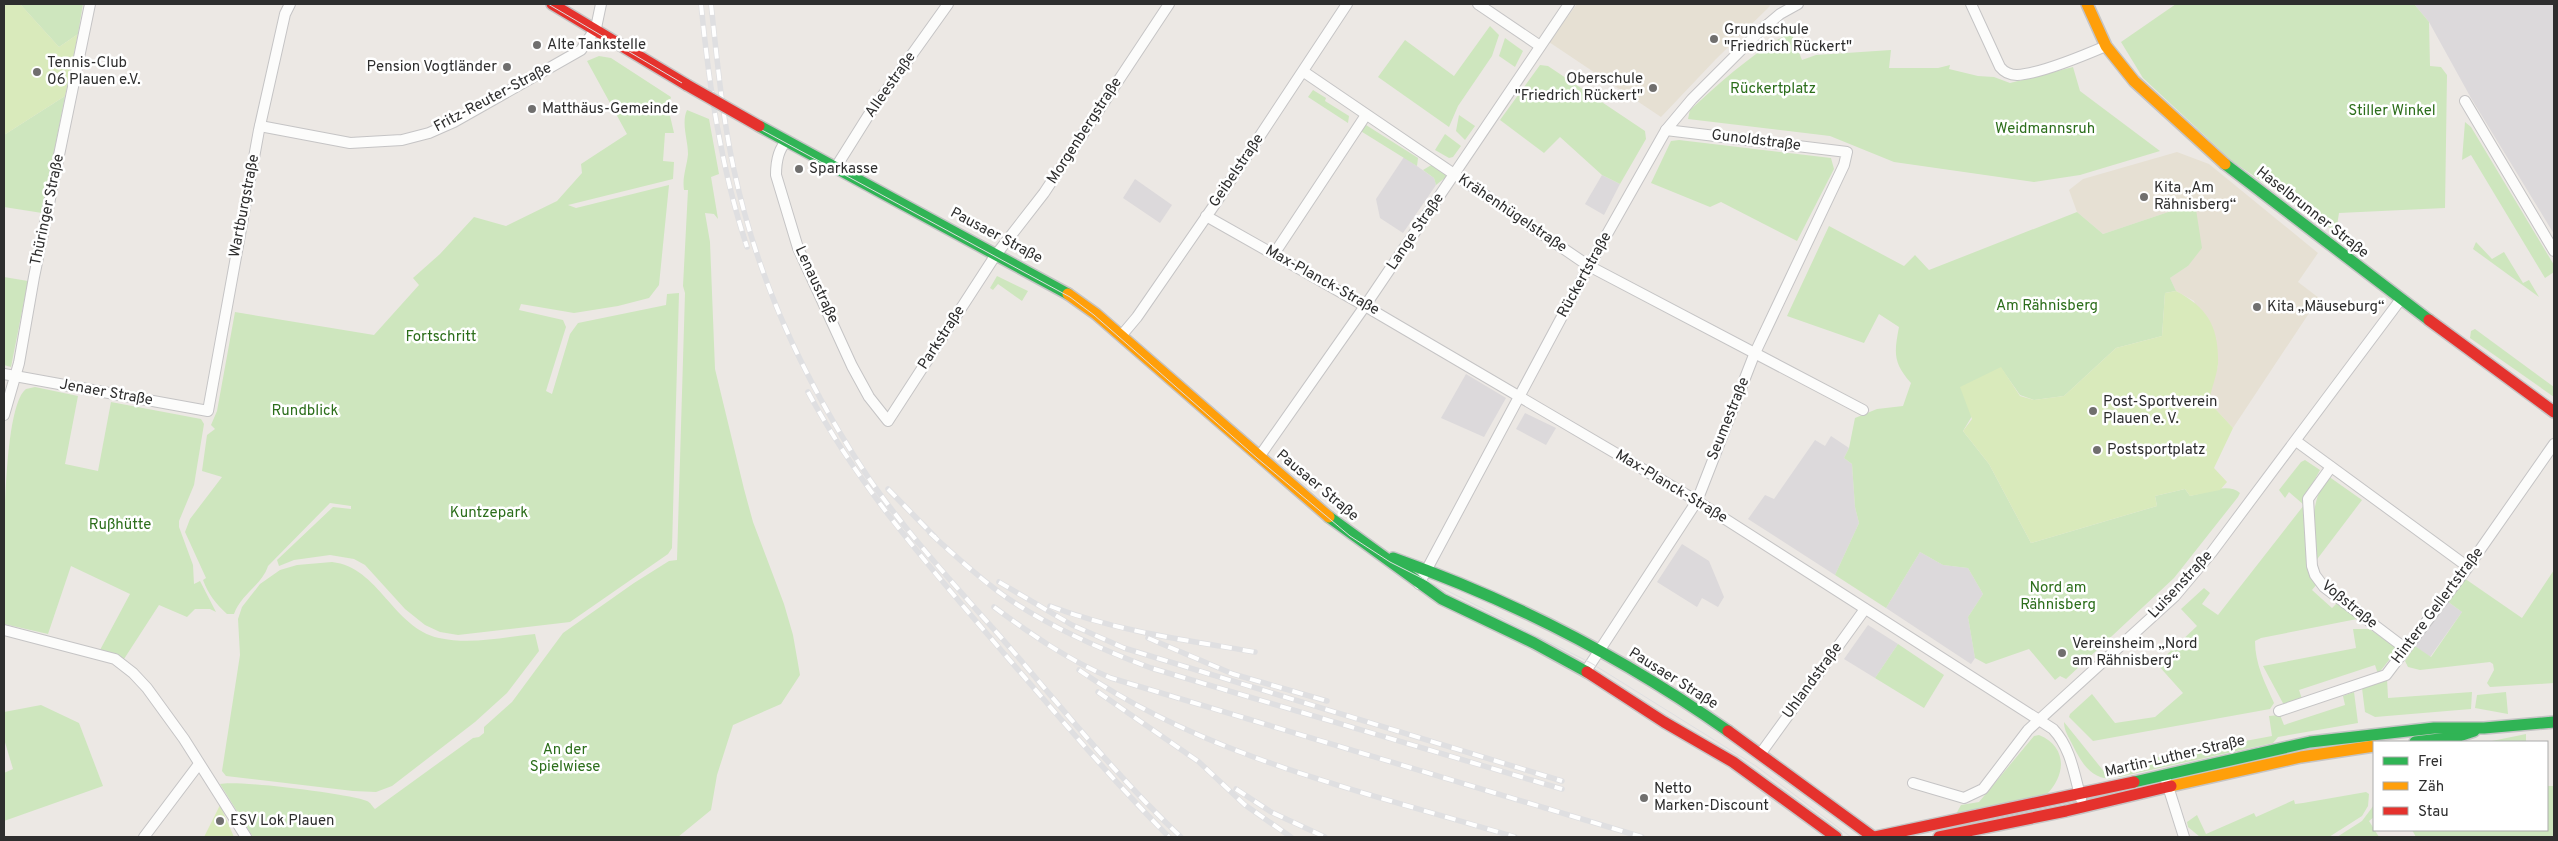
<svg xmlns="http://www.w3.org/2000/svg" width="2558" height="841" viewBox="0 0 2558 841" font-family="Overpass,sans-serif">
	<style>
		.industrial { fill: #dcd9db }
		.education { fill: #e6e0d3 }
		.green { fill: #cee6be }
		.pitch { fill: #d9eabb }
		.lines { fill: none; stroke-linecap: round; stroke-linejoin: round }
		.street-casing { stroke: #c5c4c5; stroke-width: 12 }
		.fast-casing { stroke: #c5c4c5; stroke-width: 14 }
		.slow-casing { stroke: #c5c4c5; stroke-width: 14 }
		.jam-casing { stroke: #c5c4c5; stroke-width: 14 }
		.street { stroke: #fcfcfb; stroke-width: 10 }
		.fast { stroke: #30b455; stroke-width: 11 }
		.slow { stroke: #ff9f0a; stroke-width: 11 }
		.jam { stroke: #e5322d; stroke-width: 11 }
		.tram { stroke: #dfdfe1; stroke-width: 1 }
		.rail-casing { stroke: #dfdfe1; stroke-width: 5.5 }
		.rail { stroke: #fff; stroke-width: 4; stroke-dasharray: 11; stroke-linecap: butt }
		.jam-bridge-casing { stroke: #c6c5c4; stroke-width: 14; stroke-linecap: butt }
		.jam-bridge { stroke: #e5322d; stroke-width: 11 }
		.poi-dot { fill: #706f6e; stroke: #fff; stroke-width: 2 }
		.labels { text-anchor: middle; dominant-baseline: central; stroke-width: 5; stroke-linejoin: round; paint-order: stroke }
		.poi-label { font-size: 15px; fill: #2e2e2e; stroke: #fff; text-anchor: start }
		.street-label { font-size: 15px; fill: #2e2e2e; stroke: #fff }
		.park-label { font-size: 15px; fill: #2c6e1b; stroke: #fff }
	</style>
	<rect width="100%" height="100%" fill="#ece8e4"/>
	<g class="industrial">
		<polygon points="2414,4 2554,4 2554,234 2471,98 2429,22"/>
		<polygon points="1404,157 1434,178 1436,185 1403,233 1380,218 1376,199"/>
		<polygon points="1602,175 1620,184 1604,215 1585,204"/>
		<polygon points="1135,179 1172,205 1160,223 1123,198"/>
		<polygon points="1466,374 1506,398 1484,437 1441,418"/>
		<polygon points="1525,413 1556,428 1546,445 1516,429"/>
		<polygon points="1831,436 1849,448 1844,458 1852,464 1855,507 1859,523 1835,575 1748,519 1765,495 1774,499 1815,440 1825,446"/>
		<polygon points="1682,544 1709,561 1724,597 1718,607 1702,598 1697,607 1657,582"/>
		<polygon points="1920,552 1943,565 1968,568 1983,594 1968,617 1975,658 1971,664 1886,608"/>
		<polygon points="2447,601 2462,612 2430,657 2415,646"/>
		<polygon points="1868,625 1898,644 1875,678 1844,659"/>
	</g>
	<g class="education">
		<polygon points="1577,4 1769,4 1770,6 1716,59 1661,117 1549,42"/>
		<polygon points="2177,152 2209,164 2318,253 2298,282 2319,298 2233,428 2209,402 2211,386 2218,366 2194,301 2176,291 2170,278 2188,266 2195,203 2103,234 2077,212 2069,190 2083,179"/>
	</g>
	<g class="green">
		<polygon points="20,4 83,4 78,34 59,47"/>
		<polygon points="2176,4 2414,4 2429,22 2430,66 2441,67 2447,75 2445,208 2339,213 2336,232 2232,161 2143,78 2121,42"/>
		<polygon points="1490,26 1499,35 1492,56 1458,106 1449,127 1378,77 1405,40 1454,76"/>
		<path d="M1791 32 1802 60 1816 55 1891 50 1889 68H1938L1950 65 1949 69 1978 76 1994 77 2010 83 2073 67 2080 91 2160 151 2080 175 2034 182 1894 162 1830 136 1688 119 1690 110C1722 81 1752 53 1791 32Z"/>
		<polygon points="1505,38 1523,51 1515,67 1499,56"/>
		<path d="M599 56 611 58 671 97 668 107 674 133H665L663 161 674 162 673 179 568 205 576 208 669 185 659 285 649 298 618 306 574 313 521 304 519 310 563 320 566 327 546 391 552 394 570 334 578 323 666 305 667 294 679 293 672 548 668 554 570 622 458 635 440 632 425 625 405 609 365 565 354 559 330 555 294 560 279 566 277 560 333 507 351 509V506L330 503 268 566C262 585 241 594 234 614H227C216 604 208 594 203 580L206 578 185 532 190 519 222 477 202 471 207 435 215 429 211 425 217 411 235 312 374 335 419 285 413 278 440 254 474 217 506 226 557 201 582 173 581 164 627 134 587 61Z"/>
		<polygon points="1540,65 1548,66 1645,131 1646,139 1620,184 1602,175 1560,137 1544,153 1500,120"/>
		<polygon points="1313,90 1326,98 1325,101 1349,116 1348,123 1308,97"/>
		<polygon points="65,96 42,213 4,207 4,135"/>
		<path d="M687 110 709 119 719 174 711 177 718 219 714 214 705 213 710 242 715 369 744 489 753 522 784 604 793 635 800 675 781 704 733 725 717 775 711 810 678 837H253L220 784C239 780 349 794 367 801 371 803 372 806 375 809L473 738 479 737 484 733V727L512 702 563 633 634 583 669 561 677 560 685 293 683 286 688 190H684C682 177 687 166 688 154 688 140 681 123 687 110Z"/>
		<polygon points="1459,115 1475,126 1465,140 1456,131"/>
		<polygon points="2465,122 2471,127 2554,265 2554,272 2545,278 2471,155 2462,160"/>
		<polygon points="1366,125 1418,158 1417,166 1359,130"/>
		<polygon points="1445,134 1461,146 1453,157 1449,158 1435,150"/>
		<polygon points="1679,140 1831,158 1834,169 1797,241 1721,202 1710,207 1651,183 1671,141"/>
		<polygon points="1433,164 1445,172 1446,177 1436,185 1434,178 1423,170"/>
		<path d="M2195 203 2202 248 2188 266 2170 278 2176 291 2165 293 2162 336 2116 348 2064 396 2034 400 2020 395 2001 368 1963 431 1989 464 2031 543 2157 506 2155 496 2185 489 2190 496C2205 493 2228 482 2240 493L2238 497 2174 578 2066 679 2060 676 2055 680 2029 649 1986 664 1975 658 1968 617 1983 594 1968 568 1943 565 1920 552 1886 608 1835 575 1859 523 1855 507 1852 464 1844 458 1849 448 1855 418 1877 409 1903 406 1911 383C1893 363 1894 353 1899 327L1879 314 1864 343 1787 316 1829 226 1904 266 1915 255 1929 270 2077 212 2103 234Z"/>
		<polygon points="2476,242 2492,259 2504,252 2523,283 2529,280 2539,297 2473,249"/>
		<polygon points="997,276 1028,291 1022,301 998,284 993,290 990,288"/>
		<polygon points="4,277 28,281 11,367 4,365"/>
		<polygon points="2475,329 2554,387 2554,397 2470,338 2471,331"/>
		<path d="M35 387 78 396 65 464 98 471 111 402 201 419 204 424 194 485 179 521V527L193 565 194 584 200 581 216 612 210 609H195L187 617 159 605 124 659 100 650 130 594 71 566 48 634 4 624C4 585 0 408 26 389Z"/>
		<path d="M2305 460 2320 470 2306 496 2317 584 2312 590 2332 608 2338 602 2357 619 2261 638 2255 641C2255 664 2265 683 2274 703L2270 709 2093 741 2069 717 2070 714 2092 694 2115 723 2155 717 2183 693 2157 664 2197 626 2181 609 2204 588 2210 593 2202 604 2218 615 2304 505 2289 492 2285 498 2279 490 2301 462Z"/>
		<path d="M2328 476 2362 500 2315 562C2313 531 2309 503 2328 476Z"/>
		<path d="M332 562C379 567 393 628 439 638 472 645 503 637 535 634L539 651 507 693 475 722 392 786 376 792 353 791 226 776 222 771 240 655 238 619 242 607 260 584 280 570 297 565Z"/>
		<polygon points="2554,570 2554,683 2490,687 2487,683 2494,670 2493,664 2490,662 2420,670 2408,667 2405,661 2415,646 2431,657 2462,612 2447,601 2464,578 2522,618"/>
		<polygon points="2353,629 2369,629 2395,646 2397,650 2378,674 2375,665 2299,690 2302,699 2284,705 2263,666 2356,648"/>
		<polygon points="1898,644 1944,675 1924,708 1875,678"/>
		<polygon points="2387,678 2388,698 2472,692 2471,709 2375,717 2365,712 2362,688"/>
		<polygon points="2354,692 2358,723 2278,737 2273,743 2119,777 2111,766 2272,736 2269,716 2280,715 2284,725 2345,705 2343,696"/>
		<polygon points="2506,692 2508,714 2475,708 2477,695"/>
		<polygon points="41,705 79,723 103,786 4,821 4,773 13,769 4,739 4,712"/>
		<path d="M2064 722 2110 779C2087 777 2080 759 2070 740 2067 734 2064 729 2064 722Z"/>
		<polygon points="2526,734 2526,742 2487,742"/>
		<path d="M2039 735C2068 747 2066 776 2046 795L1956 814 1961 805 1979 802 2034 736Z"/>
		<polygon points="2547,786 2554,786 2554,837 2416,837 2412,830 2547,830"/>
		<polygon points="2366,792 2369,794 2368,806 2362,816 2329,837 2200,837 2188,827 2187,822 2197,815 2206,834 2254,813 2256,817 2294,800 2295,804 2303,803"/>
		<polygon points="2374,805 2374,817 2369,821 2379,837 2337,837 2362,821"/>
	</g>
	<g class="pitch">
		<polygon points="4,4 20,4 59,47 78,34 65,96 4,135"/>
		<path d="M2176 291C2208 308 2219 327 2218 364 2217 375 2211 389 2209 402L2233 428 2214 468 2227 482 2220 490 2190 496 2185 489 2155 496 2157 506 2031 543 1989 464 1963 431 1972 419 1960 387 2001 367 2020 396 2034 400 2064 396 2116 348 2162 336 2165 293Z"/>
		<polygon points="220,805 234,837 204,837"/>
	</g>
	<g class="lines">
		<defs>
			<g id="street">
				<polyline points="1478,4 1540,46"/>
				<path d="M1971 4 2000 67C2004 72 2009 75 2017 75 2039 74 2085 55 2106 46"/>
				<polyline points="1304,72 1589,266 1863,410"/>
				<polyline points="2465,101 2554,251"/>
				<polyline points="260,126 350,143 402,140 429,133 454,122 581,50 596,28 601,4"/>
				<path d="M787 141C778 149 776 164 776 175L798 248 852 366 869 397 888 421 995 256 1044 193 1169 4"/>
				<polyline points="836,167 868,116 948,4"/>
				<path d="M1206 216 1365 306 1697 501 2053 729C2071 748 2074 774 2081 799"/>
				<polyline points="1274,254 1366,115"/>
				<polyline points="1121,336 1137,317 1215,204 1347,4"/>
				<polyline points="4,374 208,411 259,130 285,14 290,4"/>
				<polyline points="4,415 19,363 34,277 90,4"/>
				<polyline points="2296,441 2468,567"/>
				<polyline points="1259,457 1365,306 1569,4"/>
				<polyline points="2331,467 2308,499 2312,566 2315,575 2324,587 2406,649"/>
				<polyline points="1419,584 1589,266 1666,130 1692,99 1760,31 1780,14 1798,4"/>
				<polyline points="4,630 115,659 133,673 147,688 184,739 246,837"/>
				<polyline points="1586,671 1697,501 1754,355 1844,165 1847,152 1666,130"/>
				<polyline points="2279,711 2386,675 2468,567 2554,444"/>
				<polyline points="1761,753 1865,609"/>
				<polyline points="2166,780 2184,837"/>
				<polyline points="1913,783 1964,798 1983,789 2028,730 2175,596 2212,552 2401,299"/>
				<polyline points="144,837 199,764"/>
			</g>
			<g id="fast">
				<polyline points="759,126 1068,294"/>
				<polyline points="2225,164 2429,320"/>
				<polyline points="1329,517 1442,599 1534,643 1587,672"/>
				<path d="M1393 558C1512 600 1624 658 1728 731"/>
				<polyline points="2415,742 2456,737 2474,731"/>
				<polyline points="2134,782 2310,742 2434,728 2484,728 2554,722"/>
			</g>
			<g id="slow">
				<polyline points="2087,4 2106,46 2134,81 2225,164"/>
				<polyline points="1068,294 1096,314 1329,517"/>
				<polyline points="2171,786 2301,757 2374,746"/>
			</g>
			<g id="jam">
				<polyline points="552,4 687,85"/>
				<polyline points="2429,320 2554,412"/>
				<polyline points="1587,672 1664,722 1733,762 1836,837"/>
				<polyline points="1728,731 1873,837"/>
				<polyline points="1875,837 2134,782"/>
				<polyline points="1939,837 2066,811 2171,786"/>
			</g>
		</defs>
		<use href="#street" class="street-casing"/>
		<use href="#fast" class="fast-casing"/>
		<use href="#slow" class="slow-casing"/>
		<use href="#jam" class="jam-casing"/>
		<use href="#street" class="street"/>
		<use href="#fast" class="fast"/>
		<use href="#slow" class="slow"/>
		<use href="#jam" class="jam"/>
		<polyline class="tram" points="548,4 760,129 1070,297 1094,315 1257,458 1350,536 1390,562 1591,663 1756,766 1851,837"/>
		<defs>
			<g id="rail">
				<path d="M701 4C709 85 721 169 747 247"/>
				<path d="M711 4C717 59 722 115 734 170 758 282 806 385 870 480 912 540 964 595 1012 650 1067 714 1120 780 1181 837"/>
				<path d="M808 392C862 492 933 571 1007 657 1060 718 1112 780 1169 837"/>
				<polyline points="888,489 935,537"/>
				<path d="M930 533C954 555 977 576 1003 595 1047 626 1100 649 1151 668L1562 789"/>
				<polyline points="999,582 1072,625 1124,648 1562,781"/>
				<path d="M1050 606C1116 631 1185 640 1255 652"/>
				<path d="M994 607C1032 635 1068 660 1111 678L1642 837"/>
				<polyline points="1148,638 1233,674 1327,701"/>
				<path d="M1079 670C1205 757 1369 793 1515 837"/>
				<polyline points="1098,692 1199,762 1245,805 1291,837"/>
				<polyline points="1236,789 1271,812 1325,837"/>
			</g>
		</defs>
		<use href="#rail" class="rail-casing"/>
		<use href="#rail" class="rail"/>
		<defs>
			<polyline id="jam-bridge" points="687,85 759,126"/>
		</defs>
		<use href="#jam-bridge" class="jam-bridge-casing"/>
		<use href="#jam-bridge" class="jam-bridge"/>
	</g>
	<g class="poi-dot">
		<circle cx="1714" cy="39" r="5"/>
		<circle cx="537" cy="45" r="5"/>
		<circle cx="507" cy="67" r="5"/>
		<circle cx="37" cy="72" r="5"/>
		<circle cx="1653" cy="88" r="5"/>
		<circle cx="532" cy="109" r="5"/>
		<circle cx="799" cy="169" r="5"/>
		<circle cx="2144" cy="197" r="5"/>
		<circle cx="2257" cy="307" r="5"/>
		<circle cx="2093" cy="411" r="5"/>
		<circle cx="2097" cy="450" r="5"/>
		<circle cx="2062" cy="653" r="5"/>
		<circle cx="1644" cy="798" r="5"/>
		<circle cx="220" cy="821" r="5"/>
	</g>
	<g class="labels">
		<g class="poi-label">
			<text x="1724" y="30">Grundschule<tspan x="1724" dy="17">"Friedrich Rückert"</tspan></text>
			<text x="547" y="45">Alte Tankstelle</text>
			<text x="47" y="63">Tennis-Club<tspan x="47" dy="17">06 Plauen e.V.</tspan></text>
			<text x="497" y="67" text-anchor="end">Pension Vogtländer</text>
			<text x="1643" y="79" text-anchor="end">Oberschule<tspan x="1643" dy="17">"Friedrich Rückert"</tspan></text>
			<text x="542" y="109">Matthäus-Gemeinde</text>
			<text x="809" y="169">Sparkasse</text>
			<text x="2154" y="188">Kita „Am<tspan x="2154" dy="17">Rähnisberg“</tspan></text>
			<text x="2267" y="307">Kita „Mäuseburg“</text>
			<text x="2103" y="402">Post-Sportverein<tspan x="2103" dy="17">Plauen e. V.</tspan></text>
			<text x="2107" y="450">Postsportplatz</text>
			<text x="2072" y="644">Vereinsheim „Nord<tspan x="2072" dy="17">am Rähnisberg“</tspan></text>
			<text x="1654" y="789">Netto<tspan x="1654" dy="17">Marken-Discount</tspan></text>
			<text x="230" y="821">ESV Lok Plauen</text>
		</g>
		<g class="street-label">
			<text transform="translate(891 85) rotate(-55)">Alleestraße</text>
			<text transform="translate(493 98) rotate(-28)">Fritz-Reuter-Straße</text>
			<text transform="translate(1085 131) rotate(-57)">Morgenbergstraße</text>
			<text transform="translate(1756 141) rotate(7)">Gunoldstraße</text>
			<text transform="translate(1237 171) rotate(-56)">Geibelstraße</text>
			<text transform="translate(245 206) rotate(-79)">Wartburgstraße</text>
			<text transform="translate(48 210) rotate(-78)">Thüringer Straße</text>
			<text transform="translate(2312 213) rotate(38)">Haselbrunner Straße</text>
			<text transform="translate(1512 214) rotate(34)">Krähenhügelstraße</text>
			<text transform="translate(1416 232) rotate(-56)">Lange Straße</text>
			<text transform="translate(996 236) rotate(28)">Pausaer Straße</text>
			<text transform="translate(1585 275) rotate(-61)">Rückertstraße</text>
			<text transform="translate(1322 281) rotate(29)">Max-Planck-Straße</text>
			<text transform="translate(816 285) rotate(65)">Lenaustraße</text>
			<text transform="translate(942 338) rotate(-57)">Parkstraße</text>
			<text transform="translate(106 393) rotate(10)">Jenaer Straße</text>
			<text transform="translate(1729 419) rotate(-68)">Seumestraße</text>
			<text transform="translate(1317 486) rotate(40)">Pausaer Straße</text>
			<text transform="translate(1671 487) rotate(31)">Max-Planck-Straße</text>
			<text transform="translate(2181 585) rotate(-47)">Luisenstraße</text>
			<text transform="translate(2349 605) rotate(39)">Voßstraße</text>
			<text transform="translate(2438 606) rotate(-53)">Hintere Gellertstraße</text>
			<text transform="translate(1673 679) rotate(32)">Pausaer Straße</text>
			<text transform="translate(1813 681) rotate(-54)">Uhlandstraße</text>
			<text transform="translate(2175 757) rotate(-13)">Martin-Luther-Straße</text>
		</g>
		<g class="park-label">
			<text x="1773" y="89">Rückertplatz</text>
			<text x="2392" y="111">Stiller Winkel</text>
			<text x="2045" y="129">Weidmannsruh</text>
			<text x="2047" y="306">Am Rähnisberg</text>
			<text x="441" y="337">Fortschritt</text>
			<text x="305" y="411">Rundblick</text>
			<text x="489" y="513">Kuntzepark</text>
			<text x="120" y="525">Rußhütte</text>
			<text x="2058" y="588">Nord am<tspan x="2058" dy="17">Rähnisberg</tspan></text>
			<text x="565" y="750">An der<tspan x="565" dy="17">Spielwiese</tspan></text>
		</g>
	</g>
	<rect width="2558" height="841" fill="none" stroke="#2e2e2e" stroke-width="10"/>
	<rect x="2373" y="741" width="175" height="90" fill="#ffffff" stroke="#ababab"/>
	<rect x="2383" y="757" width="25" height="8" fill="#30b455" stroke="#ababab"/>
	<text x="2418" y="766" font-size="15" fill="#2e2e2e">Frei</text>
	<rect x="2383" y="782" width="25" height="8" fill="#ff9f0a" stroke="#ababab"/>
	<text x="2418" y="791" font-size="15" fill="#2e2e2e">Zäh</text>
	<rect x="2383" y="807" width="25" height="8" fill="#e5322d" stroke="#ababab"/>
	<text x="2418" y="816" font-size="15" fill="#2e2e2e">Stau</text>
</svg>
